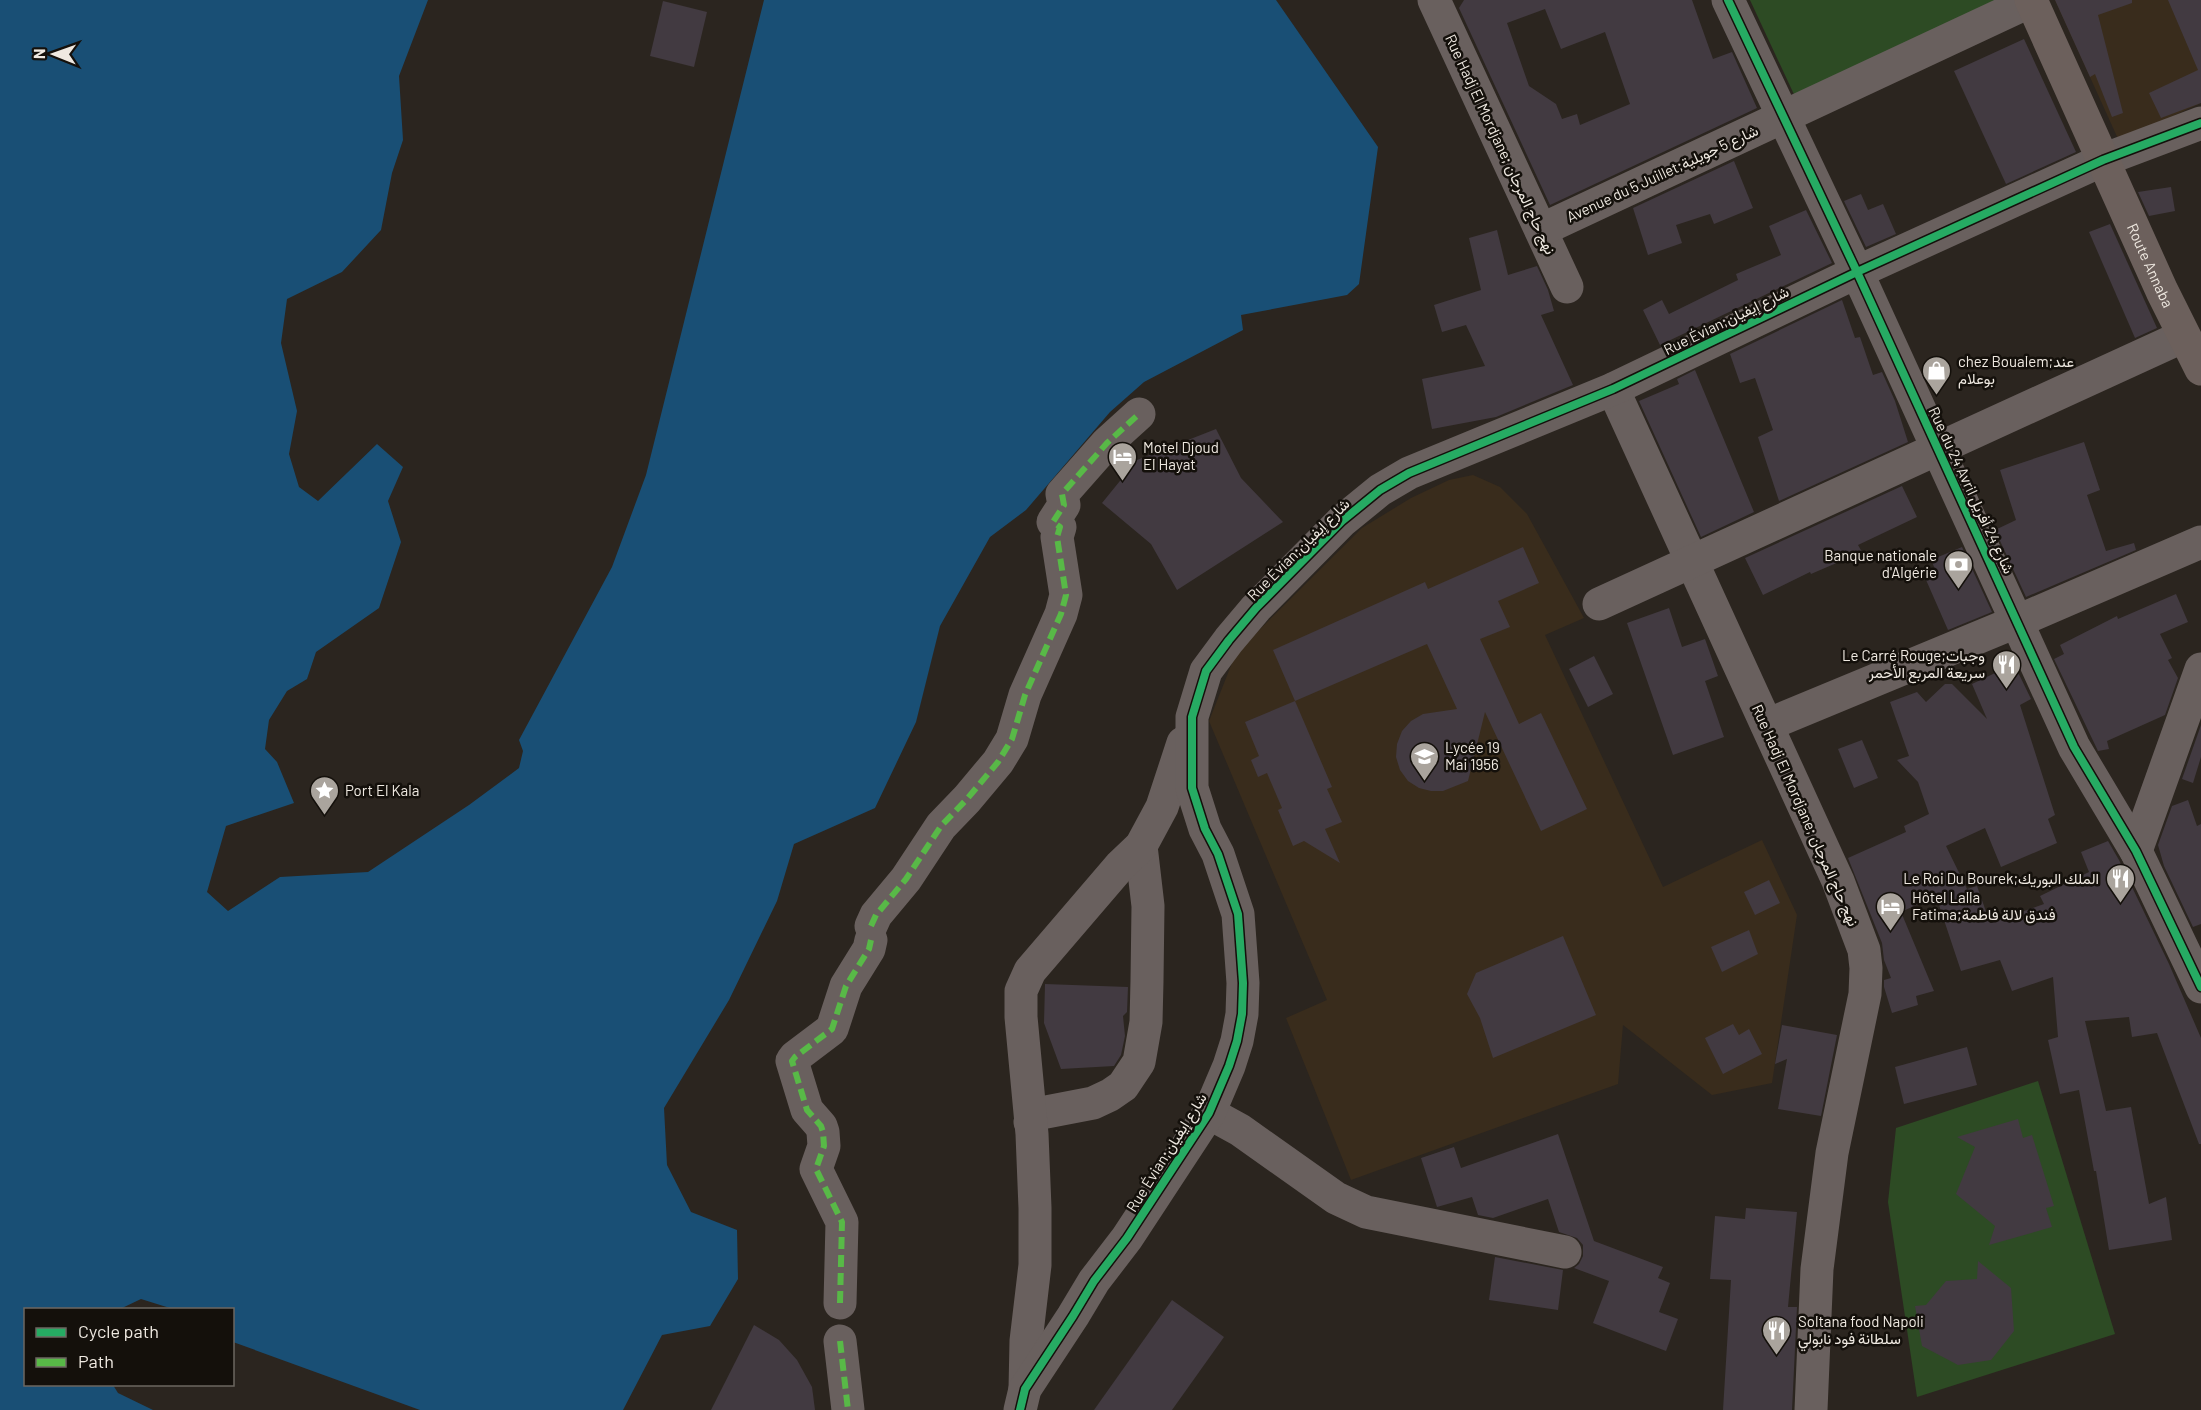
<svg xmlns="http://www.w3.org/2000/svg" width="2201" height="1410" viewBox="0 0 2201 1410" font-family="Barlow,Vazirmatn,sans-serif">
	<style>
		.built { fill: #392c1c }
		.green { fill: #2d4b24 }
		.water { fill: #194f75 }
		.building { fill: #423a41; fill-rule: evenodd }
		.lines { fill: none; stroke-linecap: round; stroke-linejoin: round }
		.minor { stroke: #69605e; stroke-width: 33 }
		.major { stroke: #6c605c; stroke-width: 33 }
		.quiet { stroke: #58b947; stroke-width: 6; stroke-dasharray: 12 6; stroke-linecap: butt }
		.cycleway-casing { stroke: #14100b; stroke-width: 11 }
		.cycleway { stroke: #26ab63; stroke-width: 8 }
		.labels { text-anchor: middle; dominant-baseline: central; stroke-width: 5; stroke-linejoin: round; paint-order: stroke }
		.street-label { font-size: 15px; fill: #efe9e1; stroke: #14100b }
		.poi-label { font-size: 15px; fill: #efe9e1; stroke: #14100b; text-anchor: start }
	</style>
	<rect width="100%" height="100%" fill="#2b251f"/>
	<g class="built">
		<polygon points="2055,0 2201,0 2201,103 2119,141"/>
		<polygon points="1473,475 1500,487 1527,514 1584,618 1545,635 1663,887 1762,840 1797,915 1772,1083 1712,1095 1623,1025 1618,1084 1351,1180 1286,1018 1327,1000 1209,721 1236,653 1362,528 1411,498 1449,480"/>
	</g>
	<g class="green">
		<polygon points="1750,0 2013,0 1798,103"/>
		<polygon points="2038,1081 2115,1334 1917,1397 1888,1202 1896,1128"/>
	</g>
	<polygon class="water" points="0,0 428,0 399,76 403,140 392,173 381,230 342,272 287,299 281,343 297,411 289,454 299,487 318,501 377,444 403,467 388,501 401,542 379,608 316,652 307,679 287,691 269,720 265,749 277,762 294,803 226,826 207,892 228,911 280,877 368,872 469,805 519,768 523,751 519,740 612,567 646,475 764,0 1276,0 1378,147 1359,284 1347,295 1241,315 1243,330 1144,382 1110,412 1026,510 990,537 940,626 916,722 875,808 794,844 777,901 729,1000 664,1108 667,1165 691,1212 737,1230 738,1279 710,1326 662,1335 623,1410 420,1410 233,1342 232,1310 173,1309 141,1299 120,1309 26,1310 26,1384 113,1385 118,1393 153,1410 0,1410"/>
	<g class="building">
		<path d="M1464 0H1692L1713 59 1732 52 1757 108 1550 205 1459 8ZM1545 9 1561 49 1605 32 1630 104 1580 125 1577 114 1562 119 1556 104 1529 86 1507 23Z"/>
		<polygon points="2055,0 2132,0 2132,3 2098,15 2123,113 2112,117 2095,74 2090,77"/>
		<polygon points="2168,0 2201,0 2201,103 2161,118 2149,93 2198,70"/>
		<polygon points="663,1 707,12 694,67 650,56"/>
		<polygon points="2024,39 2076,152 2006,184 1954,71"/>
		<polygon points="1734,161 1753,208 1714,224 1710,214 1676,225 1682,243 1648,255 1633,208"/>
		<polygon points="2171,187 2175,211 2149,216 2138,192"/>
		<polygon points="1861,194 1868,210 1883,204 1896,234 1866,247 1844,201"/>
		<polygon points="1806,210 1832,263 1660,345 1643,310 1662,300 1669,314 1738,280 1736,274 1781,255 1769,226"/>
		<polygon points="2110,224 2157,328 2135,338 2089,232"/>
		<polygon points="1497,230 1508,275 1537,266 1548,290 1554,311 1541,315 1573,385 1496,417 1432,429 1422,379 1485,366 1466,325 1442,332 1434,305 1481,290 1469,238"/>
		<polygon points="1842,300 1855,338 1860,337 1873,375 1882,372 1895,401 1908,442 1779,501 1758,437 1773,430 1755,378 1740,383 1730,354"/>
		<polygon points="1695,370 1754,512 1701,537 1639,401 1679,384 1677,379"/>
		<polygon points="1216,429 1241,478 1283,522 1177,590 1151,544 1102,503 1137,460"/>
		<polygon points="2084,442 2100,490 2087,495 2106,551 2134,543 2136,550 2026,597 1995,530 2016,520 2000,470"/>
		<polygon points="1902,486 1917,517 1858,545 1862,552 1811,574 1810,572 1763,595 1745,558"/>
		<polygon points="1523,547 1539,583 1498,601 1510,627 1480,639 1519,724 1541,713 1587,809 1541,831 1485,712 1468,781 1443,791 1431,791 1419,788 1408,781 1400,770 1396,757 1397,744 1402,731 1411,721 1423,714 1457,709 1427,644 1295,701 1332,787 1327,789 1342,822 1325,829 1340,863 1304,841 1293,846 1278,810 1282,808 1267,773 1258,777 1251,760 1259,756 1245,722 1295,701 1273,650 1425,582 1428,589"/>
		<polygon points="1962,547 1992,612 1948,630 1923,573 1935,569 1931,560"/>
		<polygon points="2176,594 2188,622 2160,634 2172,658 2168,660 2178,678 2165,715 2107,741 2109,749 2098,751 2054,659 2064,654 2060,645 2117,616 2118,619"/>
		<polygon points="1669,608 1682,647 1705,639 1718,676 1705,681 1724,737 1673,755 1627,623"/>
		<polygon points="1594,656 1613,694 1588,707 1569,669"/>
		<polygon points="2014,664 2031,699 2020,705 2055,815 2048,819 2057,843 2001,867 1985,828 1946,846 1967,889 1977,886 1990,923 2044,904 2040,896 2089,872 2081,852 2108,841 2119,860 2169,964 2201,1038 2201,1144 2199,1144 2157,1033 2132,1037 2129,1017 2085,1021 2106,1111 2131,1107 2149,1204 2166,1197 2172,1240 2109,1250 2096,1171 2094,1171 2079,1090 2060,1094 2048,1040 2058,1037 2053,977 2012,991 2000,960 1961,971 1936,896 1901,912 1934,991 1916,996 1918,1005 1892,1013 1884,987 1884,980 1891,978 1884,960 1882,943 1848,858 1906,832 1904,826 1929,814 1918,782 1897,760 1909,756 1890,702 1917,692 1926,702 1945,684 1952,684 1987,719 1972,684"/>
		<polygon points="2201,725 2201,757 2193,783 2182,779"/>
		<polygon points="1862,740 1878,778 1854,788 1838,749"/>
		<polygon points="2188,800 2197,826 2201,824 2201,924 2193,927 2164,866 2158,845 2172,806"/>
		<polygon points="1769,880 1780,903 1755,915 1744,892"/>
		<polygon points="1749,930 1758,954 1722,972 1711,947"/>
		<polygon points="1563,936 1596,1015 1493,1058 1480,1018 1467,994 1476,973"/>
		<polygon points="1045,984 1128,987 1127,1012 1123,1016 1125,1036 1121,1055 1114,1066 1061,1069 1044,1023"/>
		<polygon points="1733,1024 1739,1035 1749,1029 1762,1054 1723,1074 1705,1038"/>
		<polygon points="1782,1025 1837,1035 1821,1116 1778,1109 1787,1059 1775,1064"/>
		<polygon points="1967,1047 1977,1085 1904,1104 1895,1067"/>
		<polygon points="2018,1119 2023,1138 2032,1135 2054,1206 2046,1208 2052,1227 1989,1245 1995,1226 1956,1194 1975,1147 1957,1137"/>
		<polygon points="1558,1134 1594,1241 1663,1267 1658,1278 1670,1283 1659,1312 1678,1319 1666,1351 1593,1323 1609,1281 1574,1268 1579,1264 1583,1256 1583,1245 1577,1238 1559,1232 1548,1199 1493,1218 1478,1215 1472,1197 1437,1207 1421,1158 1454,1147 1461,1168"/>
		<polygon points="1746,1208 1797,1212 1788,1307 1797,1307 1792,1410 1723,1410 1731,1280 1710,1279 1715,1216 1745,1219"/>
		<polygon points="1495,1257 1563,1270 1558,1310 1489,1300"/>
		<polygon points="1978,1261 2011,1288 2014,1331 1991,1360 1958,1365 1922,1346 1915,1306 1926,1305 1946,1281 1977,1279"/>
		<polygon points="1172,1300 1224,1337 1172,1410 1094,1410"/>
		<polygon points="754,1325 779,1340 797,1360 812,1387 815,1410 711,1410"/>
	</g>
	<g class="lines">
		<g class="minor">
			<polyline points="1434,0 1567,287"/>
			<polyline points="1728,0 1857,272 2074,747 2136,851 2201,987"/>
			<polyline points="1541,230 2031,1"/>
			<polyline points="1613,389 1838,881 1864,950 1866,968 1865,994 1832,1153 1817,1269 1811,1410"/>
			<polyline points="1599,604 2184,336"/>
			<polyline points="1767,725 2018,621 2201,542"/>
			<polyline points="2136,851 2201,669"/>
			<polyline points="871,926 876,915 906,879 941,826 967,799 998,762 1012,739 1025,695 1061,614 1066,595 1057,537 1060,527 1053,522 1064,505 1062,494 1107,443 1139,414"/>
			<polyline points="1209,1113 1240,1130 1336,1198 1366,1212 1565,1252"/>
			<polyline points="1030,1122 1041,1113 1093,1103 1110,1095 1123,1086 1139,1062 1146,1022 1147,981 1148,906 1141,846"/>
			<polyline points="840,1303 842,1222 816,1169 824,1146 823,1132 821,1126 807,1110 792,1061 795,1057 832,1029 846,986 869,949 871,940"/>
			<polyline points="840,1341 848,1410"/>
			<polyline points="1025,1389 1026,1341 1035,1265 1035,1208 1032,1134 1021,1017 1021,991 1030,971 1120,866 1141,846 1162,807 1183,743"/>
			<polyline points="1020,1410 1025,1389 1073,1316 1094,1281 1127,1238 1209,1113 1229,1066 1237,1041 1242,1014 1243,983 1238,914 1218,854 1205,829 1192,788 1192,717 1206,671 1229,640 1256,608 1342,521 1380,490 1409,473 1613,389 1857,272 2103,160 2201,123"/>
		</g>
		<path class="major" id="s1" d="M2031 0 2162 291 2201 369"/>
		<g class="quiet">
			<polyline points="871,926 876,915 906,879 941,826 967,799 998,762 1012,739 1025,695 1061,614 1066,595 1057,537 1060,527 1053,522 1064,505 1062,494 1107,443 1139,414"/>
			<polyline points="840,1303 842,1222 816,1169 824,1146 823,1132 821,1126 807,1110 792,1061 795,1057 832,1029 846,986 869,949 871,940"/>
			<polyline points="840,1341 848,1410"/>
		</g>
		<defs>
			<g id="cycleway">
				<polyline points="1728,0 1857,272 2074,747 2136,851 2201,987"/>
				<polyline points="1020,1410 1025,1389 1073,1316 1094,1281 1127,1238 1209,1113 1229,1066 1237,1041 1242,1014 1243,983 1238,914 1218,854 1205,829 1192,788 1192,717 1206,671 1229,640 1256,608 1342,521 1380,490 1409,473 1613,389 1857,272 2103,160 2201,123"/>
			</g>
		</defs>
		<use href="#cycleway" class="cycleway-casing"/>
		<use href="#cycleway" class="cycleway"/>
	</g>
	<defs>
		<symbol id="shop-pin" viewBox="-11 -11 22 30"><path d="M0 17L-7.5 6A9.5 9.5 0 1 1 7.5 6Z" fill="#aaa49d" stroke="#14100b"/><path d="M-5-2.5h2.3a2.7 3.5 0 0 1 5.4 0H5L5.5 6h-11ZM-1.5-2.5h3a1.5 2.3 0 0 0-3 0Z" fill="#fff"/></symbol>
		<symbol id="hotel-pin" viewBox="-11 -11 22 30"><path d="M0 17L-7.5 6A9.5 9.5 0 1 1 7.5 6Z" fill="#aaa49d" stroke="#14100b"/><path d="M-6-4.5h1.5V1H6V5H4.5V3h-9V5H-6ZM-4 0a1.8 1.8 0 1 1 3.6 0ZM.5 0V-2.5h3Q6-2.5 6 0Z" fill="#fff"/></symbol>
		<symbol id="bank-pin" viewBox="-11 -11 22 30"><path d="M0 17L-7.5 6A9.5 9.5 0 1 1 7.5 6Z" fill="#aaa49d" stroke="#14100b"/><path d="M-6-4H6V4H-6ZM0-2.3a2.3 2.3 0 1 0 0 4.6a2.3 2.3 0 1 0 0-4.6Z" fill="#fff"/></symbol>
		<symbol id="restaurant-pin" viewBox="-11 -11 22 30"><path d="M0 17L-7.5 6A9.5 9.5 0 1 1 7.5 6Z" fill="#aaa49d" stroke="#14100b"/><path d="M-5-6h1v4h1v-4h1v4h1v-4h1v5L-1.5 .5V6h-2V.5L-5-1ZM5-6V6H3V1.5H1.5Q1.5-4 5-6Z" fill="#fff"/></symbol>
		<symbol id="school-pin" viewBox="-11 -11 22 30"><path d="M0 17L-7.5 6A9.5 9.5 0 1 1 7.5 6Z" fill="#aaa49d" stroke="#14100b"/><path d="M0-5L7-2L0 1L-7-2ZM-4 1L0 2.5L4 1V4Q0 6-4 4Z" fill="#fff"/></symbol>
		<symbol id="sight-pin" viewBox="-11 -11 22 30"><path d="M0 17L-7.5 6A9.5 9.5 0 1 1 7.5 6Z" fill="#aaa49d" stroke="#14100b"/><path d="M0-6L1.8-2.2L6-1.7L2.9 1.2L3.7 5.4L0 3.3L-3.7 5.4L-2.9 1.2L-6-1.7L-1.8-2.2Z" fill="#fff"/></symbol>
	</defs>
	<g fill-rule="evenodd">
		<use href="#shop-pin" x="1920" y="354" width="33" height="45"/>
		<use href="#hotel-pin" x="1106" y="440" width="33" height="45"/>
		<use href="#bank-pin" x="1942" y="548" width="33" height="45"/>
		<use href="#restaurant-pin" x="1990" y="648" width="33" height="45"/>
		<use href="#school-pin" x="1408" y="740" width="33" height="45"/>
		<use href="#sight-pin" x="308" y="774" width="33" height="45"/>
		<use href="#restaurant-pin" x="2104" y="862" width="33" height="45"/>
		<use href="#hotel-pin" x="1874" y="890" width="33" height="45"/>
		<use href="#restaurant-pin" x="1760" y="1314" width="33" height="45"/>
	</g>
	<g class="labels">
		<g class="street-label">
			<text transform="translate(1501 144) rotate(65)">Rue Hadj El Mordjane; نهج حاج المرجان</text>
			<text transform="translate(1662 173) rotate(-25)">Avenue du 5 Juillet;شارع 5 جويلية</text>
			<text stroke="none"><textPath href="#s1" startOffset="291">Route Annaba</textPath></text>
			<text transform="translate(1726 320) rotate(-26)">Rue Évian;شارع إيفيان</text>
			<text transform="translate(1972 490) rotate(65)">Rue du 24 Avril شارع 24 أفريل</text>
			<text transform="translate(1298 549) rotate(-45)">Rue Évian;شارع إيفيان</text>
			<text transform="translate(1806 815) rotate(66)">Rue Hadj El Mordjane; نهج حاج المرجان</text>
			<text transform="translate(1166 1152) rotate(-58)">Rue Évian;شارع إيفيان</text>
		</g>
		<g class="poi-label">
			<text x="1958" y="361">chez Boualem;عند<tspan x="1958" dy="17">بوعلام</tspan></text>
			<text x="1143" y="447">Motel Djoud<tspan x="1143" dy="17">El Hayat</tspan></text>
			<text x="1937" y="555" text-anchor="end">Banque nationale<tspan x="1937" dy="17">d'Algérie</tspan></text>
			<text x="1985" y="655" text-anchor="end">Le Carré Rouge;وجبات<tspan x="1985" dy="17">سريعة المربع الأحمر</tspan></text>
			<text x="1445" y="747">Lycée 19<tspan x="1445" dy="17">Mai 1956</tspan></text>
			<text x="345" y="790">Port El Kala</text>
			<text x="2099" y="878" text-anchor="end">Le Roi Du Bourek;الملك البوريك</text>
			<text x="1912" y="897">Hôtel Lalla<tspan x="1912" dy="17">Fatima;فندق لالة فاطمة</tspan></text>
			<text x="1798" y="1321">Soltana food Napoli<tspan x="1798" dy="17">سلطانة فود نابولي</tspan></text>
		</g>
	</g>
	<rect x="24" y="1308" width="210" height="78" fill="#14100b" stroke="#6c6761" stroke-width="1.5"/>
	<rect x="36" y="1328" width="30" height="9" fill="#26ab63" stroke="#6c6761" stroke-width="1.5"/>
	<text x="78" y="1338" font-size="18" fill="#efe9e1">Cycle path</text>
	<rect x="36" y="1358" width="30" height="9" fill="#58b947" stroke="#6c6761" stroke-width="1.5"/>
	<text x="78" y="1368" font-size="18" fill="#efe9e1">Path</text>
	<g transform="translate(54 54) rotate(271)" stroke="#14100b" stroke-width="4.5" paint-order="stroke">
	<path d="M0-4.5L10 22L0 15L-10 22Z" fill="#efe9e1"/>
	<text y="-9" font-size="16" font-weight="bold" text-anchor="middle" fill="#efe9e1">N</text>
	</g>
</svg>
